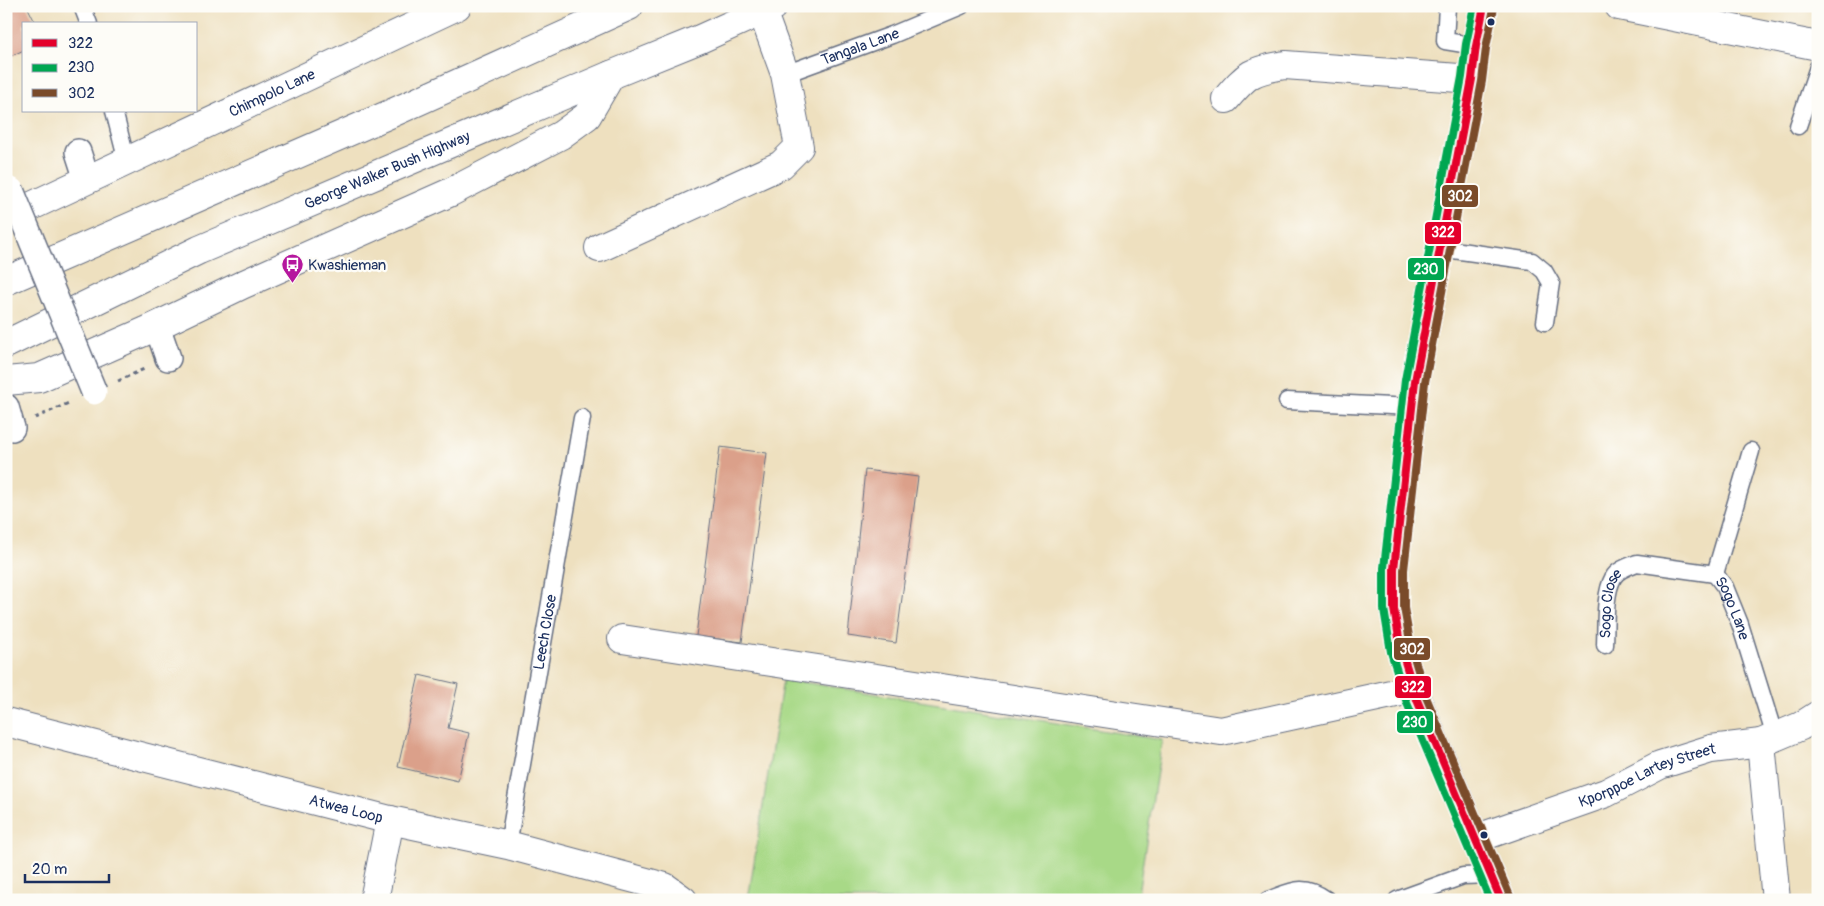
<svg xmlns="http://www.w3.org/2000/svg" width="1824" height="906" viewBox="0 0 1824 906" font-family="Pangolin,sans-serif">
	<style>
		.green { fill: #a8d987; stroke: #628472 }
		.building { fill: #dba08a }
		.lines { fill: none; stroke-linecap: round; stroke-linejoin: round }
		.service-casing { stroke: #656d80; stroke-width: 19 }
		.pedestrian-casing { stroke: #656d80; stroke-width: 28 }
		.minor-casing { stroke: #656d80; stroke-width: 30 }
		.secondary-casing { stroke: #656d80; stroke-width: 30 }
		.trunk-casing { stroke: #656d80; stroke-width: 30 }
		.path { stroke: #656d80; stroke-width: 3; stroke-dasharray: 4 4; stroke-linecap: butt }
		.service { stroke: #fff; stroke-width: 16 }
		.pedestrian { stroke: #fff; stroke-width: 25 }
		.minor { stroke: #fff; stroke-width: 28 }
		.secondary { stroke: #fff; stroke-width: 28 }
		.trunk { stroke: #fff; stroke-width: 28 }
		.pedestrian-bridge-casing { stroke: #656d80; stroke-width: 28; stroke-linecap: butt }
		.pedestrian-bridge { stroke: #fff; stroke-width: 25 }
		.bus-1-casing { stroke: #fdfcf7; stroke-width: 11 }
		.bus-2-casing { stroke: #fdfcf7; stroke-width: 11 }
		.bus-3-casing { stroke: #fdfcf7; stroke-width: 11 }
		.bus-1 { stroke: #e4002b; stroke-width: 8 }
		.bus-2 { stroke: #00a651; stroke-width: 8 }
		.bus-3 { stroke: #7a4b2a; stroke-width: 8 }
		.bus-dot { fill: #1b2f5e; stroke: #fdfcf7; stroke-width: 2 }
		.labels { text-anchor: middle; dominant-baseline: central; stroke-width: 4.5; stroke-linejoin: round; paint-order: stroke }
		.street-label { font-size: 15px; fill: #1b2f5e; stroke: #fdfcf7 }
		.poi-label { font-size: 15px; fill: #1b2f5e; stroke: #fdfcf7; text-anchor: start }
		.line-badge { stroke: #fdfcf7; stroke-width: 2 }
		.badge-label { font-size: 14px; text-anchor: middle; font-weight: bold; fill: #fff }
	</style>
	<rect width="100%" height="100%" fill="#fdfcf7"/>
	<filter id="ink" filterUnits="userSpaceOnUse"><feTurbulence type="fractalNoise" baseFrequency=".02" numOctaves="2"/><feDisplacementMap in="SourceGraphic" scale="10" xChannelSelector="R" yChannelSelector="G"/><feConvolveMatrix kernelMatrix="1 2 1 2 8 2 1 2 1" color-interpolation-filters="sRGB"/></filter>
	<filter id="wash" filterUnits="userSpaceOnUse"><feTurbulence type="fractalNoise" baseFrequency=".0096" numOctaves="4" result="noise"/><feDisplacementMap in="SourceGraphic" scale="20" xChannelSelector="R" yChannelSelector="G"/><feGaussianBlur stdDeviation="1.12" result="paint"/><feColorMatrix in="noise" values="0 0 0 0 0 0 0 0 0 0 0 0 0 0 0 0 0 1.4 0 .05"/><feComposite in="paint" operator="in"/></filter>
	<g filter="url(#wash)">
		<rect width="100%" height="100%" fill="#eee0bf"/>
		<polygon class="green" points="783,679 1162,740 1137,900 748,900"/>
		<g id="blocks">
			<g class="building">
				<polygon points="6,6 27,6 36,24 24,24 24,50 6,58"/>
				<polygon points="720,447 767,453 742,642 696,636"/>
				<polygon points="865,470 918,477 896,643 848,636"/>
				<polygon points="419,675 458,684 448,728 469,733 458,781 398,767"/>
			</g>
		</g>
	</g>
	<g filter="url(#ink)">
		<use href="#blocks" fill-opacity="0" stroke="#656d80" stroke-width="1"/>
		<g class="lines">
			<defs>
				<g id="service">
					<polyline points="82,6 89,24"/>
					<polyline points="1447,6 1445,41 1476,46"/>
					<path id="s1" d="M785 74 892 35 961 6"/>
					<polyline points="114,111 127,162"/>
					<polyline points="1798,126 1818,67"/>
					<polyline points="1439,248 1532,261 1544,271 1551,283 1545,322"/>
					<polyline points="1287,401 1412,407"/>
					<path id="s2" d="M1715 574 1725 587 1740 624 1775 737"/>
					<polyline points="1715,574 1751,451"/>
					<path id="s3" d="M1605 645C1606 626 1604 594 1613 578 1617 570 1629 566 1637 563L1715 574"/>
					<path id="s4" d="M508 845 582 418"/>
					<path d="M1268 900C1292 891 1304 883 1327 900"/>
					<polyline points="1397,900 1463,876 1490,875"/>
				</g>
				<g id="pedestrian">
					<polyline points="78,152 87,180"/>
					<polyline points="157,326 168,358"/>
					<polyline points="6,407 12,428"/>
				</g>
				<g id="minor">
					<polyline points="1619,6 1818,46"/>
					<path d="M1226 99C1247 74 1252 70 1285 65L1472 79"/>
					<path id="s5" d="M6 218 457 6"/>
					<polyline points="599,248 781,165 799,147 785,74 762,11"/>
					<polyline points="622,639 1221,731 1414,689"/>
					<path id="s6" d="M6 722 390 820 508 845 665 887 683 900"/>
					<polyline points="1761,743 1776,900"/>
					<path id="s7" d="M1475 839 1606 793 1660 765 1711 749 1761 743 1801 726 1818 715"/>
					<polyline points="374,900 390,820"/>
				</g>
				<polyline id="secondary" points="1484,6 1476,46 1472,79 1415,381 1394,569 1394,609 1401,649 1417,700 1501,900"/>
				<g id="trunk">
					<polyline points="6,281 392,113 629,6"/>
					<path id="s8" d="M6 344 199 250 611 75 700 39 773 6"/>
					<polyline points="6,381 39,378 146,331 244,284 451,192 561,135 587,116 611,75"/>
				</g>
			</defs>
			<use href="#service" class="service-casing"/>
			<use href="#pedestrian" class="pedestrian-casing"/>
			<use href="#minor" class="minor-casing"/>
			<use href="#secondary" class="secondary-casing"/>
			<use href="#trunk" class="trunk-casing"/>
			<g class="path">
				<polyline points="118,381 144,369"/>
				<polyline points="35,418 71,402"/>
			</g>
			<use href="#service" class="service"/>
			<use href="#pedestrian" class="pedestrian"/>
			<use href="#minor" class="minor"/>
			<use href="#secondary" class="secondary"/>
			<use href="#trunk" class="trunk"/>
			<defs>
				<polyline id="pedestrian-bridge" points="11,190 94,392"/>
			</defs>
			<use href="#pedestrian-bridge" class="pedestrian-bridge-casing"/>
			<use href="#pedestrian-bridge" class="pedestrian-bridge"/>
			<defs>
				<polyline id="bus-1" points="1484,6 1476,46 1472,79 1415,381 1394,569 1394,609 1401,649 1417,700 1501,900"/>
				<polyline id="bus-2" points="1474,6 1466,44 1462,77 1405,380 1384,568 1384,609 1391,652 1407,703 1490,900"/>
				<polyline id="bus-3" points="1494,8 1486,48 1482,81 1425,382 1404,570 1404,608 1411,647 1426,697 1510,896"/>
			</defs>
			<use href="#bus-1" class="bus-1-casing"/>
			<use href="#bus-2" class="bus-2-casing"/>
			<use href="#bus-3" class="bus-3-casing"/>
			<use href="#bus-1" class="bus-1"/>
			<use href="#bus-2" class="bus-2"/>
			<use href="#bus-3" class="bus-3"/>
		</g>
	</g>
	<defs>
		<symbol id="bus-pin" viewBox="-11 -11 22 30"><path d="M0 17L-7.5 6A9.5 9.5 0 1 1 7.5 6Z" fill="#b5179e" stroke="#fdfcf7"/><path d="M-5-6H5V4H4V6H2V4H-2V6H-4V4H-5ZM-3.5-4V0h7V-4ZM-3.5 1.2v1.5H-2V1.2ZM2 1.2v1.5H3.5V1.2Z" fill="#fff"/></symbol>
	</defs>
	<g fill-rule="evenodd">
		<use href="#bus-pin" x="280" y="252" width="25" height="34"/>
	</g>
	<g class="bus-dot">
		<circle cx="1491" cy="22" r="4.5"/>
		<circle cx="1484" cy="835" r="4.5"/>
	</g>
	<g class="labels">
		<g class="street-label">
			<text stroke="none"><textPath href="#s1" startOffset="80">Tangala Lane</textPath></text>
			<text stroke="none"><textPath href="#s5" startOffset="294">Chimpolo Lane</textPath></text>
			<text stroke="none"><textPath href="#s8" startOffset="419">George Walker Bush Highway</textPath></text>
			<text stroke="none"><textPath href="#s3" startOffset="42">Sogo Close</textPath></text>
			<text stroke="none"><textPath href="#s2" startOffset="39">Sogo Lane</textPath></text>
			<text stroke="none"><textPath href="#s4" startOffset="216">Leech Close</textPath></text>
			<text stroke="none"><textPath href="#s7" startOffset="184">Kporppoe Lartey Street</textPath></text>
			<text stroke="none"><textPath href="#s6" startOffset="351">Atwea Loop</textPath></text>
		</g>
		<g class="poi-label">
			<text x="308" y="265">Kwashieman</text>
		</g>
	</g>
	<g class="line-badge">
		<rect x="1441" y="184" width="38" height="24" rx="5" fill="#7a4b2a"/>
		<rect x="1424" y="221" width="38" height="24" rx="5" fill="#e4002b"/>
		<rect x="1407" y="257" width="38" height="24" rx="5" fill="#00a651"/>
		<rect x="1393" y="637" width="38" height="24" rx="5" fill="#7a4b2a"/>
		<rect x="1394" y="675" width="38" height="24" rx="5" fill="#e4002b"/>
		<rect x="1396" y="710" width="38" height="24" rx="5" fill="#00a651"/>
	</g>
	<g class="badge-label">
		<text x="1460" y="201">302</text>
		<text x="1443" y="237">322</text>
		<text x="1426" y="274">230</text>
		<text x="1412" y="654">302</text>
		<text x="1413" y="692">322</text>
		<text x="1415" y="727">230</text>
	</g>
	<rect width="1824" height="906" fill="none" stroke="#fdfcf7" stroke-width="25"/>
	<rect x="22" y="22" width="175" height="90" fill="#fdfcf7" stroke="#a3aaba"/>
	<rect x="32" y="39" width="25" height="8" fill="#e4002b" stroke="#a3aaba"/>
	<text x="68" y="48" font-size="15" fill="#1b2f5e">322</text>
	<rect x="32" y="64" width="25" height="8" fill="#00a651" stroke="#a3aaba"/>
	<text x="68" y="72" font-size="15" fill="#1b2f5e">230</text>
	<rect x="32" y="89" width="25" height="8" fill="#7a4b2a" stroke="#a3aaba"/>
	<text x="68" y="98" font-size="15" fill="#1b2f5e">302</text>
	<path d="M25 874v8h84v-8" fill="none" stroke="#1b2f5e" stroke-width="2.5"/>
	<text x="32" y="874" font-size="15" fill="#1b2f5e" stroke="#fdfcf7" stroke-width="4" paint-order="stroke">20 m</text>
</svg>
